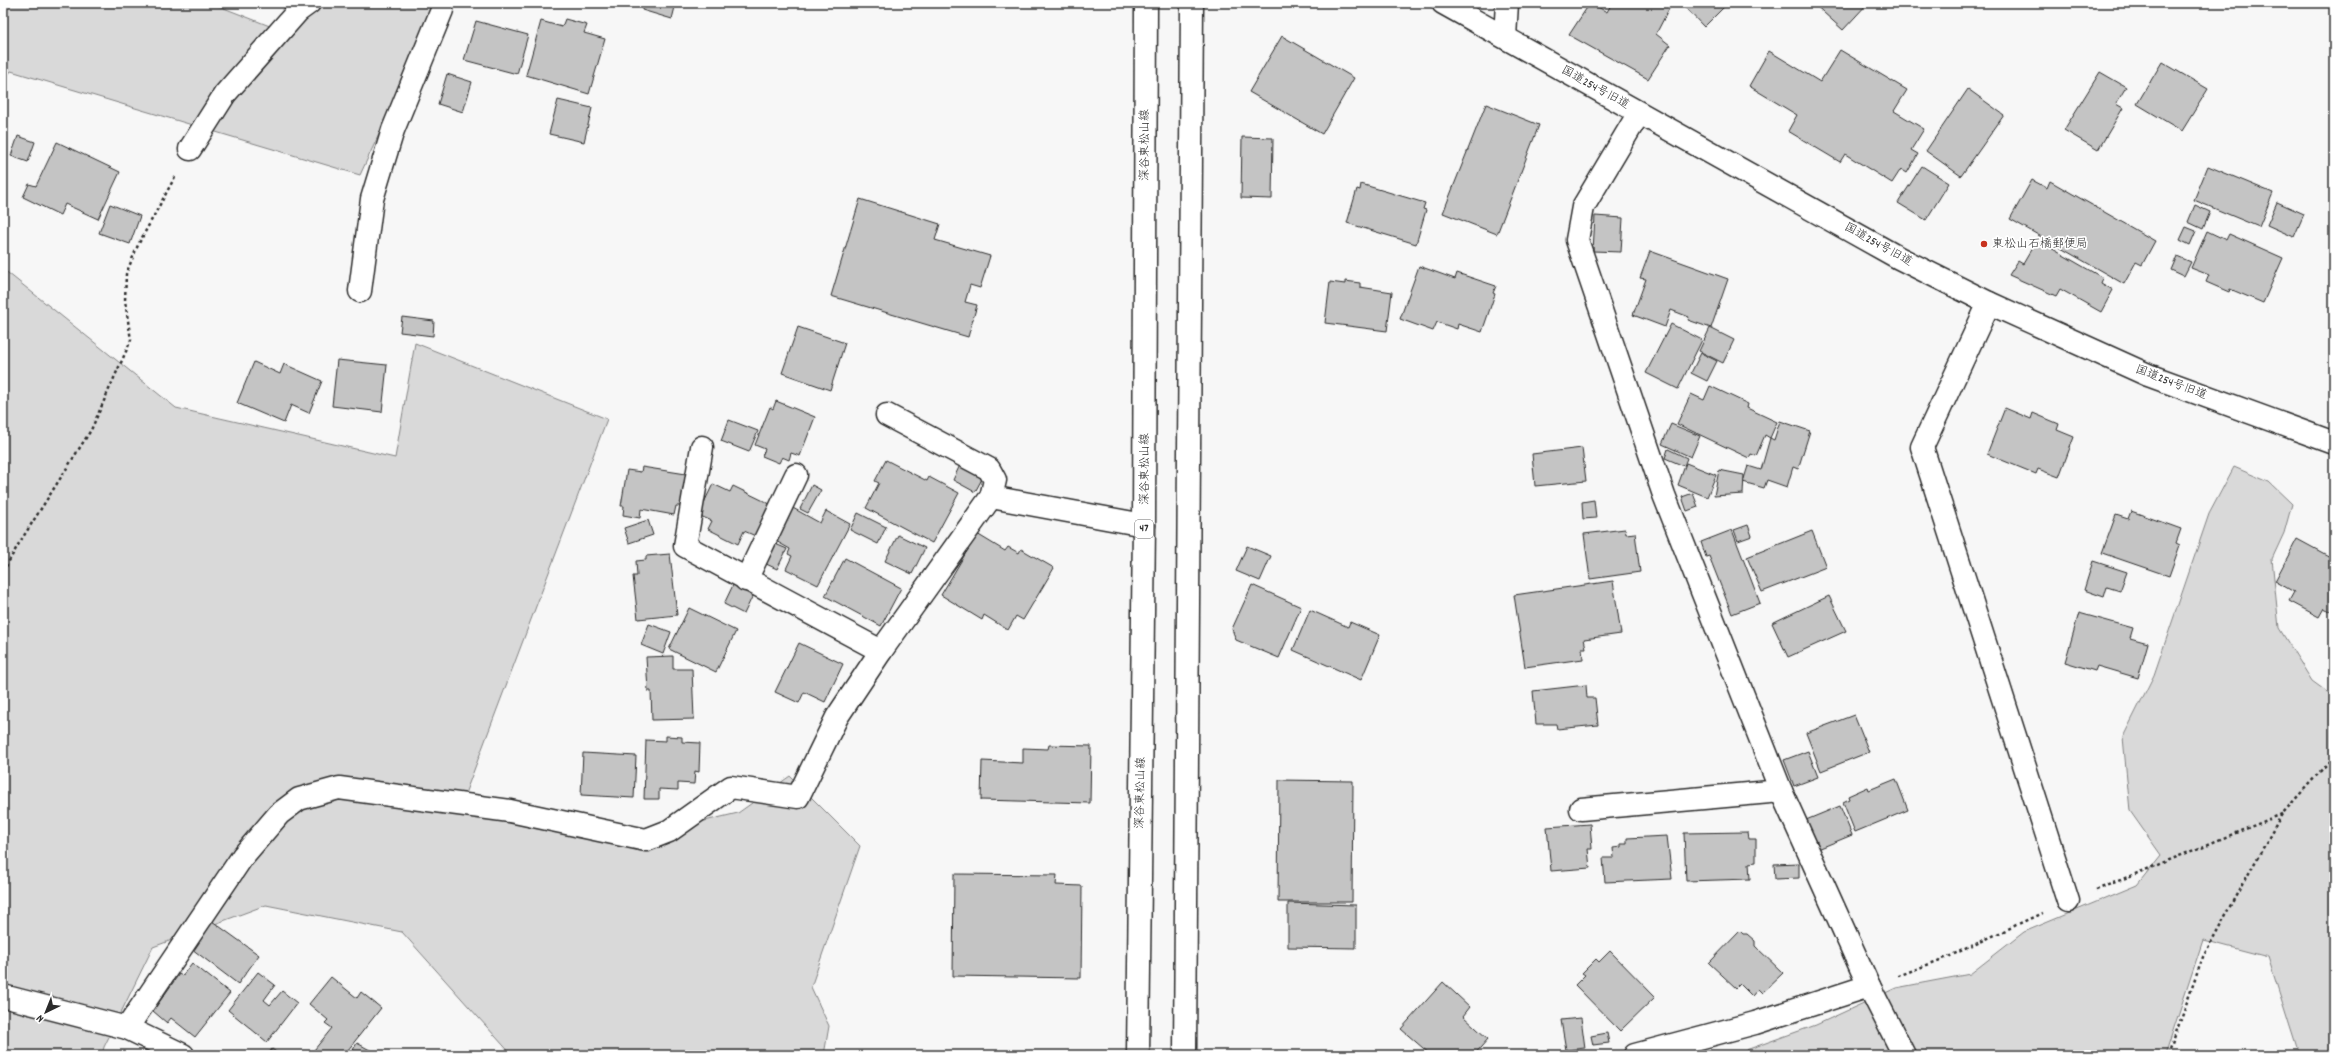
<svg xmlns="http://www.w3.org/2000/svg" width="2337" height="1058" viewBox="0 0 2337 1058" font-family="Dekko,'Klee One',sans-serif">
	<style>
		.green { fill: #d9d9d9; stroke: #828282 }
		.building { fill: #c4c4c4; stroke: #2b2b2b }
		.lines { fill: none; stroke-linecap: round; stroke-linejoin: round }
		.minor-casing { stroke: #2b2b2b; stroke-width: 25 }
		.major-casing { stroke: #2b2b2b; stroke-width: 25 }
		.path { stroke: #2b2b2b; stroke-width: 2.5; stroke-dasharray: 3 3; stroke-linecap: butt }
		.minor { stroke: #fff; stroke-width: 22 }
		.major { stroke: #fff; stroke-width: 22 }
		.poi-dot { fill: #c8321e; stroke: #fff; stroke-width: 1.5 }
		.labels { text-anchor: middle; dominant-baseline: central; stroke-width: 3.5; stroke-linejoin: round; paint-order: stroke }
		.shield { fill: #fff; stroke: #6b6b6b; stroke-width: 1 }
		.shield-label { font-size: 11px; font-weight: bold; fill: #2b2b2b }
		.street-label { font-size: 12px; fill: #2b2b2b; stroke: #fff }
		.poi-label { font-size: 12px; fill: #2b2b2b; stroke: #fff; text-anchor: start }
	</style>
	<rect width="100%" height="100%" fill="#f7f7f7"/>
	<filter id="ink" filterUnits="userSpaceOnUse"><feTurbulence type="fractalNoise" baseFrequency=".025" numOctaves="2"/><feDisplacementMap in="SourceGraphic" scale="8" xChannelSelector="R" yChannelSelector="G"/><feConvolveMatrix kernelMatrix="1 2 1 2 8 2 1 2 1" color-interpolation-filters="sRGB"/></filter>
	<g filter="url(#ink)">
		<g class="green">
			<polygon points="3,3 211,3 290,34 322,3 440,3 360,175 11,71 3,81"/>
			<polygon points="3,269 176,408 395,458 415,343 607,419 460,807 629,839 738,813 790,776 860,846 811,987 829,1026 824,1055 512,1055 402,932 266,905 153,947 104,1047 102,1055 3,1055"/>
			<polygon points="2234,467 2269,482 2292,504 2284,533 2272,559 2279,628 2312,681 2334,697 2334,1055 2299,1055 2268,957 2203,940 2165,1055 1744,1055 1746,1050 1816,1025 1896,988 1970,974 2024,932 2137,885 2161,855 2130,811 2123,737 2154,675 2209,514"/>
		</g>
		<g class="building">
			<polygon points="644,3 676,3 672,19 642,10"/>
			<polygon points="1590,3 1607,12 1612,3 1672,3 1656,34 1670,45 1648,79 1569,35"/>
			<polygon points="1681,3 1724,3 1726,5 1704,27"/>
			<polygon points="1813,3 1868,3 1843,30"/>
			<polygon points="565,19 587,25 584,33 605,39 589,94 526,75 541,21 562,27"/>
			<polygon points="476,21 528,35 517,74 464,60"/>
			<polygon points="1282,36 1354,78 1322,134 1249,92"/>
			<polygon points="1840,50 1907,90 1894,111 1924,129 1911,150 1918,154 1907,173 1901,169 1892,183 1845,154 1840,162 1788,131 1797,115 1749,86 1769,51 1820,82"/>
			<polygon points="2162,62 2208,89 2182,131 2137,104"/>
			<polygon points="2100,72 2126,87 2116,104 2123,108 2098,150 2064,130"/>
			<polygon points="447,74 472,82 463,112 438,104"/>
			<polygon points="1968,89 2004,115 1961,176 1926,151"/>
			<polygon points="558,100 592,108 584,142 549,134"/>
			<polygon points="1486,104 1539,125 1497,234 1443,213"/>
			<polygon points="18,136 35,142 28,162 11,156"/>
			<polygon points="1242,137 1273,138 1272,199 1241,198"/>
			<polygon points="57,142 120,172 98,219 65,204 60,215 23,197 29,184 36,186"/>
			<polygon points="1922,166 1949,183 1926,220 1898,203"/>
			<polygon points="2208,166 2273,193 2259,227 2194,200"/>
			<polygon points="2032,180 2047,188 2050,181 2155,241 2142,265 2136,262 2124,284 2010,219"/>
			<polygon points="1361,184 1425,203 1423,209 1426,210 1416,244 1347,223 1357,189 1360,190"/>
			<polygon points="860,199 940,224 935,240 990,256 980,288 970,285 965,302 977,305 968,337 831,296"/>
			<polygon points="2277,202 2304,214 2294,237 2267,225"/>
			<polygon points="110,204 140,216 130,244 99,233"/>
			<polygon points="2195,205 2210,212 2203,229 2188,222"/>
			<polygon points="1595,216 1623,218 1621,252 1593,251"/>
			<polygon points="2186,227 2196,231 2190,245 2180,240"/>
			<polygon points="2207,231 2226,240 2229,234 2283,258 2263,303 2230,289 2229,292 2206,282 2209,275 2191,268"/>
			<polygon points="2037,240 2103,278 2101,283 2113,290 2101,312 2060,289 2056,296 2009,275 2018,261 2023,264"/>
			<polygon points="1650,251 1728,279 1711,328 1688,320 1689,317 1671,310 1665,327 1633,315 1646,279 1640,278"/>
			<polygon points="2177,256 2191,262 2184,276 2171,270"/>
			<polygon points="1419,266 1455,279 1457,273 1496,286 1493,293 1495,294 1482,332 1458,324 1457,329 1437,322 1433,331 1400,319"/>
			<polygon points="1345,281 1360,283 1360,287 1392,292 1387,331 1325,323 1330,282 1345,284"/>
			<polygon points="402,317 434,321 433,336 400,332"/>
			<polygon points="1671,324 1702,340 1678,389 1646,373"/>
			<polygon points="798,327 845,343 830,390 782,373"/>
			<polygon points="1710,328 1734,340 1723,363 1699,351"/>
			<polygon points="1701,353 1717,361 1707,381 1691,373"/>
			<polygon points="337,360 387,365 382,412 332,406"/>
			<polygon points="254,362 280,374 284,364 322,381 309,413 291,405 284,423 237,403"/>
			<polygon points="1710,386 1748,404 1747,408 1777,422 1770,438 1765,435 1756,456 1751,454 1749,458 1677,424 1691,394 1704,400"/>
			<polygon points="776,401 815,417 800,456 791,453 789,460 782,457 779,463 762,456 765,449 755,445 770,407 773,409"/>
			<polygon points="2005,408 2031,419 2033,413 2059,424 2057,430 2074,437 2059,477 2038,469 2036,474 1987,454"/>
			<polygon points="729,420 758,431 749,452 721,441"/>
			<polygon points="1780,421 1810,431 1798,469 1793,467 1787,487 1767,480 1764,488 1743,482 1748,466 1761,470 1770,438 1774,440"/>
			<polygon points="1671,424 1700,436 1691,457 1662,444"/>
			<polygon points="1582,448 1586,481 1535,486 1532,454"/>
			<polygon points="1668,449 1687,458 1684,466 1665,458"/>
			<polygon points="886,460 927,481 929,477 959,493 932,543 866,508 879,483 875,481"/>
			<polygon points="1686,463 1716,475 1707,497 1678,485"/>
			<polygon points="960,465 983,477 975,492 953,480"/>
			<polygon points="642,467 686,474 681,506 676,506 674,515 641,509 640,518 623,515 624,506 621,506 627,470 641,472"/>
			<polygon points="1719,470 1744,475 1743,494 1714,496"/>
			<polygon points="713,484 730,492 733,486 772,505 758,537 744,531 738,544 708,529 712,521 698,515"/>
			<polygon points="812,485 821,490 808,513 800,509"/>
			<polygon points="1693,493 1698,507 1687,511 1682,497"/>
			<polygon points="1594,500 1596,518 1583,519 1582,502"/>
			<polygon points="791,507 820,523 826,511 850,524 818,585 786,569 792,556 788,554 790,549 774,540"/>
			<polygon points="2131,511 2181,529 2176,543 2180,545 2169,576 2102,553 2116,515 2128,519"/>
			<polygon points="858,513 886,527 878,544 850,530"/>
			<polygon points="648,520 653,535 629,543 624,528"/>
			<polygon points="1748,525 1752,536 1738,541 1734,530"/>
			<polygon points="1625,529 1626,534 1635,533 1640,572 1590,579 1584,534"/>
			<polygon points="1732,530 1760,603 1732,614 1709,556 1706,557 1701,542"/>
			<polygon points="1812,531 1826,567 1762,592 1747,557"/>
			<polygon points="977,534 1005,551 1008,547 1019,553 1021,549 1054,568 1023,620 1016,616 1008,630 984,615 982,620 941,595"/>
			<polygon points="898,535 925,548 912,574 885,561"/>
			<polygon points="2297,539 2334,559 2334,613 2324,608 2319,617 2289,601 2294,592 2275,581"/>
			<polygon points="773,543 787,549 777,569 764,563"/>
			<polygon points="1247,546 1271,556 1260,581 1236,571"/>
			<polygon points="670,554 677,615 638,619 633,576 637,576 636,561 646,560 646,556"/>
			<polygon points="845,558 901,588 881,626 825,596"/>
			<polygon points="2093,561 2127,572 2120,591 2107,587 2104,597 2084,590"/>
			<polygon points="1613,581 1621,634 1584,639 1586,648 1582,648 1583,659 1525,667 1514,595"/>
			<polygon points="734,583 754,593 744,614 724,604"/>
			<polygon points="1252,585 1301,607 1279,658 1236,640 1232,629"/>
			<polygon points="1829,596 1846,631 1788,657 1772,623"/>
			<polygon points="689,608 736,631 716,672 669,649"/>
			<polygon points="1310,610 1348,627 1350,622 1380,635 1361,680 1293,650"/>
			<polygon points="2079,613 2133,628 2130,638 2148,643 2138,678 2097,666 2095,671 2065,662"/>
			<polygon points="649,624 671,632 663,654 641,645"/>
			<polygon points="799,643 843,664 825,702 804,692 799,703 775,692"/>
			<polygon points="673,656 673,669 692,669 694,719 652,720 651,691 648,691 646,657"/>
			<polygon points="1586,685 1587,698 1595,698 1598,725 1557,729 1556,724 1536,724 1533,691"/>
			<polygon points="1854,715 1869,752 1821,771 1806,733"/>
			<polygon points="666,736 682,737 682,742 700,743 699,772 695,771 694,784 678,783 678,790 659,789 659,799 644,799 646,740 666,741"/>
			<polygon points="1049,745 1091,746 1090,803 981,800 982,761 1023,763 1023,748 1048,749"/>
			<polygon points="1808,751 1818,777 1794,786 1784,760"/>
			<polygon points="583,753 636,756 634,798 581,795"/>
			<polygon points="1896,779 1908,810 1855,832 1843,802 1849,799 1848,796 1868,787 1869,790"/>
			<polygon points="1279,780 1353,781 1352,902 1278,902"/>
			<polygon points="1840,806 1852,835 1818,849 1806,820"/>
			<polygon points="1590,824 1592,849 1588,849 1590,868 1551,871 1547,827"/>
			<polygon points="1747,832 1748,839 1756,839 1756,862 1749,863 1750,879 1686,881 1684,833"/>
			<polygon points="1667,836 1672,879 1605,882 1603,858 1614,858 1613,848 1621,847 1621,844 1627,844 1627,838"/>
			<polygon points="1799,863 1799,878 1775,879 1774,864"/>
			<polygon points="954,874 1057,875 1056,885 1082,886 1081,978 953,976"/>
			<polygon points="1288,903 1356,905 1356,948 1288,947"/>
			<polygon points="212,921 259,955 238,984 192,949"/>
			<polygon points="1740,931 1743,934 1747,934 1755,941 1755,946 1783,973 1762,993 1758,989 1752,996 1740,984 1736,988 1709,963"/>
			<polygon points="1610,951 1655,997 1620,1031 1575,985 1585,975 1582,973 1596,959 1599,962"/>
			<polygon points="192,963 230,993 195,1037 171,1018 167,1023 153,1011 179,974 182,976"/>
			<polygon points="258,972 275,985 264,1000 270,1005 282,991 297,1003 267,1042 228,1010"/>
			<polygon points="331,977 357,998 361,992 381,1008 344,1055 310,1055 332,1028 325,1023 328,1020 309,1004"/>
			<polygon points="1443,982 1470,1007 1463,1016 1488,1039 1474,1055 1431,1055 1401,1029"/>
			<polygon points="1581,1018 1585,1048 1566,1050 1561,1020"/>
			<polygon points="1607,1033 1609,1043 1593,1045 1591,1036"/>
			<polygon points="357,1043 379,1055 350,1055"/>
			<polygon points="272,1049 280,1055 267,1055"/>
		</g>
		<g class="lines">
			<defs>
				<g id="minor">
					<polyline points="1443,3 1899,258 1989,303 2148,375 2334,443"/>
					<polyline points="1505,37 1507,3"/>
					<polyline points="1639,113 1583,207 1577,240 1664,495 1781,791 1869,986 1904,1055"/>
					<polyline points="190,149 225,94 298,11 309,3"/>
					<polyline points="360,291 372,199 393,130 442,10 442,3"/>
					<polyline points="1989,303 1922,447 2068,901"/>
					<polyline points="702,447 685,546 881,651"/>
					<polyline points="991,497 1144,525"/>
					<polyline points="746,580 796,475"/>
					<polyline points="1581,809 1781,791"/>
					<polyline points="3,996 127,1028 183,1055"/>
					<polyline points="127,1028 243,856 279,814 299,799 339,788 510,811 646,840 669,831 731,787 798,797 837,717 881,651 991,497 995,480 989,469 887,415"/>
					<polyline points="1635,1055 1755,1023 1869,986"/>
				</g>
				<g id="major">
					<polyline points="1138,1055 1144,525 1146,3"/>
					<polyline points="1185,1055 1192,3"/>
				</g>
			</defs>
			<use href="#minor" class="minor-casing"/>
			<use href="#major" class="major-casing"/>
			<g class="path">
				<polyline points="3,572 18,545 91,430 131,340 125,301 126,274 138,245 176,175"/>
				<polyline points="2096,890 2282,814"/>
				<polyline points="1898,976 1948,957 2042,913"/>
				<polyline points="2168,1055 2203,957 2229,909 2282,814 2334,756"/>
			</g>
			<use href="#minor" class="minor"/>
			<use href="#major" class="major"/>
		</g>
	</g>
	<circle class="poi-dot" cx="1984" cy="244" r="4"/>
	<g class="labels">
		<rect class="shield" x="1135" y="520" width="18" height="18" rx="3"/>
		<g class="shield-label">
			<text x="1144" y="529">47</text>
		</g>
		<g class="street-label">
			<text transform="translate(1595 88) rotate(29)">国道254号旧道</text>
			<text transform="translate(1145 145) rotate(-90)">深谷東松山線</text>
			<text transform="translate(1878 245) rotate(29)">国道254号旧道</text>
			<text transform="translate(2171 383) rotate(21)">国道254号旧道</text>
			<text transform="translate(1145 469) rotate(-90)">深谷東松山線</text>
			<text transform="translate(1141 793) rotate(-89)">深谷東松山線</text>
		</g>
		<g class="poi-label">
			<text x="1992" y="244">東松山石橋郵便局</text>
		</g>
	</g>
	<rect width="2337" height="1058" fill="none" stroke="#fff" stroke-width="16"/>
	<rect x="8" y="8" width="2321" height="1042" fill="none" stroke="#2b2b2b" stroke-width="1.5" filter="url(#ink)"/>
	<g transform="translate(46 1012) rotate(223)" stroke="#ffffff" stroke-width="3" paint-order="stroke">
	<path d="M0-3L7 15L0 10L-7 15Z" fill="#2b2b2b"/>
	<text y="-6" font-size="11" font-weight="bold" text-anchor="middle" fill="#2b2b2b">N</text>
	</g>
</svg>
